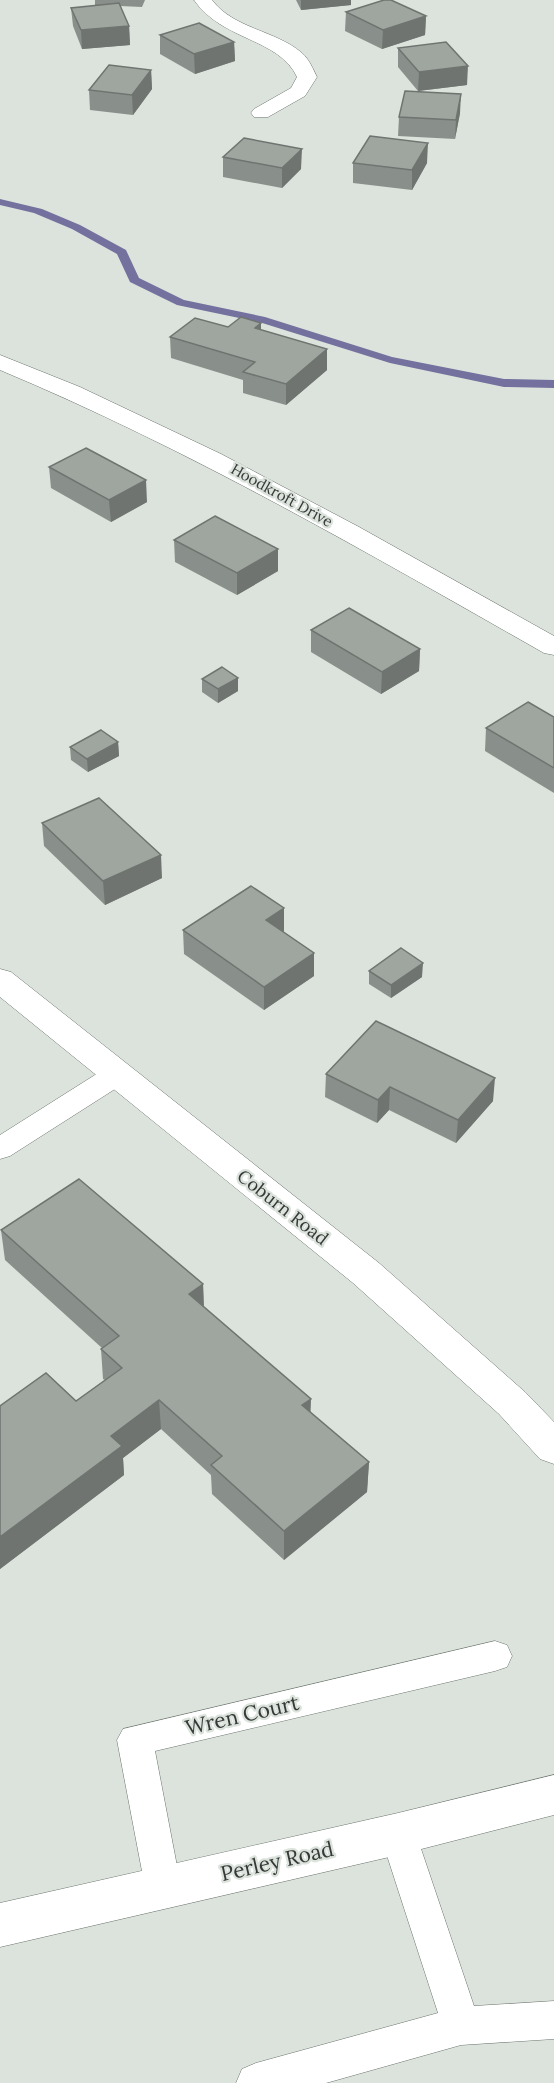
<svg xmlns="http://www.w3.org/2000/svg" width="554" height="2083" viewBox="0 0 554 2083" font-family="Lora,serif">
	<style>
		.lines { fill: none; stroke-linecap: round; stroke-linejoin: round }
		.stream { fill: #74719e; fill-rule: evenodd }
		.service-casing { stroke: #6c746e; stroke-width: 1 }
		.minor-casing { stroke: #6c746e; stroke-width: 1 }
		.service { fill: #fff; fill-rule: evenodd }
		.minor { fill: #fff; fill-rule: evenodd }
		.wall { fill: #898f8a }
		.shaded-wall { fill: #6f7470 }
		.building { fill: #9fa6a0; stroke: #6f7470; stroke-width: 1.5 }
		.labels { text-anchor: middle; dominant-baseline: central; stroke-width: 4.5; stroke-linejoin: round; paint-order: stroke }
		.far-street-label { font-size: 15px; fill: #363937; stroke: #dbe3dc }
		.street-label { font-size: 18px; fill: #363937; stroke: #dbe3dc }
		.near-street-label { font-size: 21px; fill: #363937; stroke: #dbe3dc }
	</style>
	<rect width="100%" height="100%" fill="#dbe3dc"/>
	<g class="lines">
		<polygon class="stream" points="0,199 42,209 80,225 126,250 139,278 184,300 265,317 392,357 504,379 554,380 554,388 504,387 390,363 259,322 177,305 130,282 117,254 72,229 34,213 0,205"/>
		<defs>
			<g id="service">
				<polygon points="116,1065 126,1068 130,1075 126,1082 10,1156 0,1159 0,1135 106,1068"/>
				<polygon points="495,1641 507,1645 512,1656 507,1667 495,1671 155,1751 181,1887 176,1900 163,1905 150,1900 145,1887 117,1740 123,1729"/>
				<polygon points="398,1817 411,1822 416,1834 474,2006 554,2001 554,2039 461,2045 326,2083 236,2083 242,2069 256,2063 438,2013 380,1834 385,1822"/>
			</g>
			<g id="minor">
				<path d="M194 0H212C234 29 275 30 302 53 309 59 313 69 317 77L305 96 268 117H254L251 113 254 109 291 88 297 77C279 38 222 41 194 0Z"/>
				<path d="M0 355 80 387 221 454 359 527 554 636V655L544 653C366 552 189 449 0 370Z"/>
				<polygon points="0,969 11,972 379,1263 525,1392 554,1422 554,1464 540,1459 499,1414 353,1283 0,997"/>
				<polygon points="554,1775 554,1815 398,1855 0,1947 0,1903 398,1813"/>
			</g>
		</defs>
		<use href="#service" class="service-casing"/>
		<use href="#minor" class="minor-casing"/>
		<use href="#service" class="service"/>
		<use href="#minor" class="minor"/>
	</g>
	<g class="wall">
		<polygon points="95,0 145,0 142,7 120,6 129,26 130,45 82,49 73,26 71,8 102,5 95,5"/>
		<polygon points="296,0 351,0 351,5 301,10"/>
		<polygon points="346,12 426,16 425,35 382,49 345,31"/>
		<polygon points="160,35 234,42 235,61 195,74 160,54"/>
		<polygon points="398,48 467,85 418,91 398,67"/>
		<polygon points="151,70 152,89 133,115 90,110 89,90"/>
		<polygon points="460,113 455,139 398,136 399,117"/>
		<polygon points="223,157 301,169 282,188 223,177"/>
		<polygon points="353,163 427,163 412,190 353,183"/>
		<polygon points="228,327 261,330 327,370 286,405 243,393 243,380 171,358 170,337"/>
		<polygon points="49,467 147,502 111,522 51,488"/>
		<polygon points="174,540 278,571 237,595 175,562"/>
		<polygon points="311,630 420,649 419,671 381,694 311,652"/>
		<polygon points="238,678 238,691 218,703 202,692 202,679"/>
		<polygon points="554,717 554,793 485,751 486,728"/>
		<polygon points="118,742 119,756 88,772 71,760 70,747"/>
		<polygon points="42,823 162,878 105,905 44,846"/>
		<polygon points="284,908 284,931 283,932 314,953 314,976 264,1010 184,954 183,930"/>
		<polygon points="369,971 422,977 391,998 369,984"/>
		<polygon points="326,1074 493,1101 456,1143 389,1110 377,1123 325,1097"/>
		<polygon points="1,1230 203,1284 204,1307 310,1412 369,1462 367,1492 284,1560 212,1494 211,1475 161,1429 123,1458 124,1475 0,1569 0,1406 76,1401 105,1380 103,1379 101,1349 102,1348 5,1260"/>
	</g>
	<g class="shaded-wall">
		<polygon points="301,0 351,0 351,5 301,10"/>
		<polygon points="426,16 425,35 382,49 383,30"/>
		<polygon points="129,26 130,45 82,49 81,30"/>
		<polygon points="234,42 235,61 195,74 194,54"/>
		<polygon points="468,66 467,85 418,91 419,72"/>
		<polygon points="151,70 152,89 133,115 132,95"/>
		<polygon points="461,94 460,113 455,139 456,120"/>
		<polygon points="428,143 427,163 412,190 412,170"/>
		<polygon points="302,149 301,169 282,188 282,168"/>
		<polygon points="261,323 261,344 255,328"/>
		<polygon points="327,349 327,370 286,405 286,384"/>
		<polygon points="146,480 147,502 111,522 109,500"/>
		<polygon points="278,549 278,571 237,595 237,573"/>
		<polygon points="420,649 419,671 381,694 382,672"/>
		<polygon points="238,678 238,691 218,703 218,689"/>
		<polygon points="118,742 119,756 88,772 87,759"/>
		<polygon points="161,855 162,878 105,905 103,881"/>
		<polygon points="284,908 284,931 266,944 266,920"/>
		<polygon points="314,953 314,976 264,1010 264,987"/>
		<polygon points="423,963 422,977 391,998 391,985"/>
		<polygon points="495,1078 493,1101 456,1143 458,1120"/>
		<polygon points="390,1087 389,1110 377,1123 378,1100"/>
		<polygon points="203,1284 204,1314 189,1294"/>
		<polygon points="311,1399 310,1428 302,1405"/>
		<polygon points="159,1400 161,1429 123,1458 124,1475 0,1569 0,1537 111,1436"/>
		<polygon points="369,1462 367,1492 284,1560 284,1531"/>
	</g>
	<g class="building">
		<polygon points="384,0 391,0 426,16 383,30 346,12"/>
		<polygon points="119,3 129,26 81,30 71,8"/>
		<polygon points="199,23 234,42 194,54 160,35"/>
		<polygon points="446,42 468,66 419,72 398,48"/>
		<polygon points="109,65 151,70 132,95 89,90"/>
		<polygon points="405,91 461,94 456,120 399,117"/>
		<polygon points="370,136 428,143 412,170 353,163"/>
		<polygon points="244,138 302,149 282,168 223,157"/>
		<polygon points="241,317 261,323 255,328 327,349 286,384 243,372 255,362 170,337 195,318 228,327"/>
		<polygon points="86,448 146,480 109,500 49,467"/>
		<polygon points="215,516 278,549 237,573 174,540"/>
		<polygon points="349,608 420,649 382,672 311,630"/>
		<polygon points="222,667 238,678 218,689 202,679"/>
		<polygon points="528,702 554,717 554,768 486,728"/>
		<polygon points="101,730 118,742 87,759 70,747"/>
		<polygon points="99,798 161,855 103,881 42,823"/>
		<polygon points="251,886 284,908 266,920 314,953 264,987 183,930"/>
		<polygon points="401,948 423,963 391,985 369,971"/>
		<polygon points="376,1021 495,1078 458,1120 390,1087 378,1100 326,1074"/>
		<polygon points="79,1179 203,1284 189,1294 311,1399 302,1405 369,1462 284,1531 211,1465 222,1456 159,1400 111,1436 122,1446 0,1537 0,1406 46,1373 76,1401 122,1368 101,1349 119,1336 1,1230"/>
	</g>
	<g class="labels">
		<g class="far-street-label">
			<text transform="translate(282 495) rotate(29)">Hoodkroft Drive</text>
		</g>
		<g class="street-label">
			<text transform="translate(283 1207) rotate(38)">Coburn Road</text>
		</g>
		<g class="near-street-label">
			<text transform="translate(242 1715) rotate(-13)">Wren Court</text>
			<text transform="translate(277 1861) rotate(-13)">Perley Road</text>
		</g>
	</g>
</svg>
